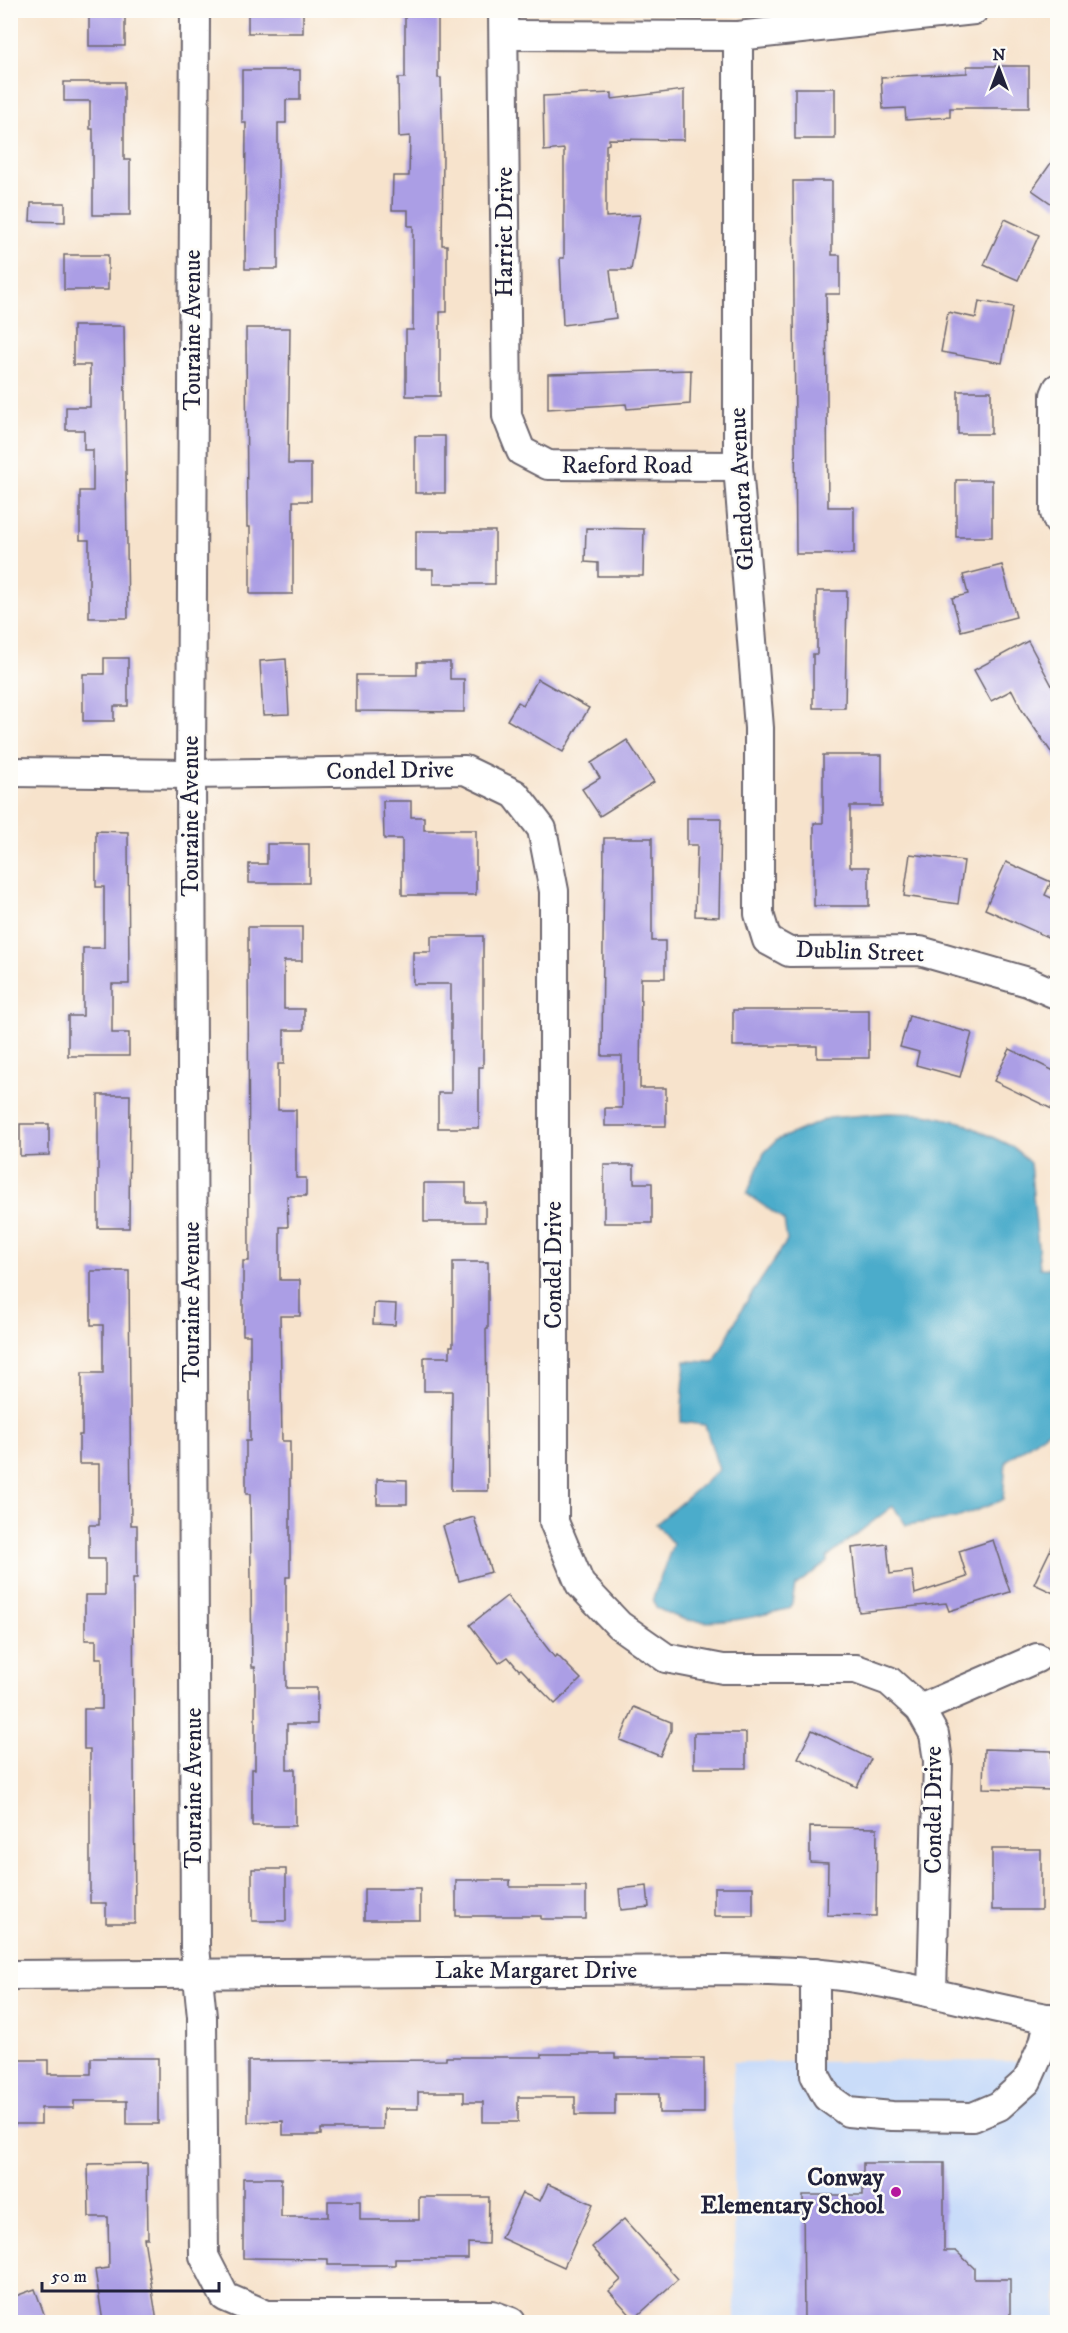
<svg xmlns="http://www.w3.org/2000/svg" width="1068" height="2333" viewBox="0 0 1068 2333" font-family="'IM FELL DW Pica',serif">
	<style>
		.built { fill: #c9dcf9 }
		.water { fill: #4caccb; stroke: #376783; stroke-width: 1.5 }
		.building { fill: #ab9ee5 }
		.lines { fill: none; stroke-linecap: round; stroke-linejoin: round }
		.minor-casing { stroke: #6d666e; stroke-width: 32 }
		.minor { stroke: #fff; stroke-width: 28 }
		.poi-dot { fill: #b5179e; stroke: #fdfcf7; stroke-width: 2 }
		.labels { text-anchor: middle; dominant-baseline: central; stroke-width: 5; stroke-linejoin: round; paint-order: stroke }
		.street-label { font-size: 24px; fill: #22223b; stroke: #fdfcf7 }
		.poi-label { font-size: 24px; font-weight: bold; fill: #22223b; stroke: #fdfcf7; text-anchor: end }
	</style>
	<rect width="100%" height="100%" fill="#fdfcf7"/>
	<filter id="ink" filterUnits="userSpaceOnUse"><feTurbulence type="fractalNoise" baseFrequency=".0167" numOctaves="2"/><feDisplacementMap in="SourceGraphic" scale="12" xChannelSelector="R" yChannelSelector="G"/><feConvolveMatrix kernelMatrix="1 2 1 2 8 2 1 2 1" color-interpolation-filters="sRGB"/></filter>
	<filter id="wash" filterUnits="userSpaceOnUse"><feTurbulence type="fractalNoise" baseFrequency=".008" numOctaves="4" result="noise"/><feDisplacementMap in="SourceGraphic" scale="24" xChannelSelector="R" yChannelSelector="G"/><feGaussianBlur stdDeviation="1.35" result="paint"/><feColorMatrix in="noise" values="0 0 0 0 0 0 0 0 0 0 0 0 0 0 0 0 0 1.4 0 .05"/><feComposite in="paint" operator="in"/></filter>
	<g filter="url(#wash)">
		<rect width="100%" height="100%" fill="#f7e3cc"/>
		<polygon class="built" points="1057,2061 1057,2322 735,2322 733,2062"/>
		<path class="water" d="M888 1113 925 1114 961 1122 1013 1147 1030 1163 1040 1268 1057 1269V1425L1006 1461 1003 1500 957 1518 906 1525 893 1506 827 1557V1562L795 1586 791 1608C759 1616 721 1626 687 1620 677 1618 666 1612 656 1608L653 1598 673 1544 656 1524 719 1470 705 1425 681 1422 685 1361 714 1362 743 1307 787 1241 784 1220 747 1194 764 1153 777 1140 829 1118Z"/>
		<g id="blocks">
			<g class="building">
				<rect x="89" y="10" width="36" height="36"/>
				<rect x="248" y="10" width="55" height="23"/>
				<polygon points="405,10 438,10 438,78 441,78 443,155 442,245 447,245 447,312 440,312 440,396 406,396 406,330 413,330 413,226 408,226 408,210 392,210 393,176 409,176 410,136 399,137 398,78 405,78"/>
				<polygon points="967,66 1029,66 1029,108 950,108 950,117 906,120 905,108 883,109 881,77 967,73"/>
				<polygon points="242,70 300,70 300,100 286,100 286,123 278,123 278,269 245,269 246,123 242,123"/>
				<polygon points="64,82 124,82 124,160 130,160 130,215 93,215 93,129 90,129 90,101 64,101"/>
				<rect x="795" y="88" width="40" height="51"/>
				<polygon points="684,90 684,140 609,139 609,144 606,145 606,217 640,215 631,270 610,270 616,318 563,325 560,258 564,258 564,149 544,151 543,96 612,93 612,99"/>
				<polygon points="1058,153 1058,208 1032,190"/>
				<polygon points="793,181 832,181 832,255 840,255 840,294 826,294 828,507 854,507 854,554 796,554"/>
				<polygon points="31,203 65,203 65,222 30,221"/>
				<polygon points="1005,219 1039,235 1018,280 984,265"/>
				<rect x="64" y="255" width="44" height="35"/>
				<polygon points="979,301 1013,307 1002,363 941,352 948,312 976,318"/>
				<polygon points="73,326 124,326 128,618 89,618 89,540 80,540 80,491 93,491 93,450 84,450 84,430 66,430 66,407 90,407 90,365 73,365"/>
				<polygon points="246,328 290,328 288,464 311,464 311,501 293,501 293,594 250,594 250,527 247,527"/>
				<polygon points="691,370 690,404 627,409 626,404 548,409 548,374"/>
				<rect x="958" y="391" width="33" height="43"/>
				<rect x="415" y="436" width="30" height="57"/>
				<rect x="956" y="480" width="36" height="57"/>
				<polygon points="586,528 644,529 643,576 598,576 598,563 585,562"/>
				<polygon points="416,531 495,531 495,584 433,584 433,569 416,569"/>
				<polygon points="1002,565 1016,617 961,631 952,598 968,594 963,575"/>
				<polygon points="817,591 847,591 845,708 813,708 813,654 817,654"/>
				<polygon points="1028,641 1058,697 1058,762 1022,710 1012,690 991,701 974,670"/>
				<polygon points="104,658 128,658 128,706 114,706 114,721 83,721 83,674 104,674"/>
				<polygon points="286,659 289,714 263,715 260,661"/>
				<polygon points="417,662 450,662 450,679 464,679 464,712 356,711 356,675 417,675"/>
				<polygon points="538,679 589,708 563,752 507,720 518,702 523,705"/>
				<polygon points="627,740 654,782 600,816 582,789 600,778 591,763"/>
				<polygon points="823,755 882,755 882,806 850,806 850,867 869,867 869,906 814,906 814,823 823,823"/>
				<polygon points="383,801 411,801 411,817 424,817 424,830 476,830 476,895 402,895 402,839 384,839"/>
				<polygon points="687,818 721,818 719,917 695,916 697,845 687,845"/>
				<polygon points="96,831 128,832 129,984 112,984 112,1033 129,1033 129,1056 68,1056 68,1016 83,1016 83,948 104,948 104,887 96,887"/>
				<polygon points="604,838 652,838 652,941 665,941 665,978 641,978 640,1088 666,1088 666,1126 605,1126 605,1108 622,1108 622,1056 602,1056"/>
				<polygon points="267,844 309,844 309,883 249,883 249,864 267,864"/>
				<polygon points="910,854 964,861 958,904 904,896"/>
				<polygon points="1006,862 1051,882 1045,895 1058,901 1058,927 1052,939 985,909"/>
				<polygon points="248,927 302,927 302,961 284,961 284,1009 304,1009 304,1030 284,1030 284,1064 278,1064 278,1110 296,1110 296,1178 306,1178 306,1196 287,1196 288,1227 280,1227 280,1280 300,1280 300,1316 280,1316 282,1441 290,1441 290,1577 286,1577 286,1688 317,1688 317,1724 287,1724 287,1769 295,1769 295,1826 252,1826 252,1769 255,1769 255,1667 252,1667 250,1494 246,1494 246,1441 250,1441 250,1335 243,1335 243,1261 249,1261"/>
				<polygon points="431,936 483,936 483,1067 479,1067 479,1128 438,1128 438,1093 451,1093 451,984 413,984 413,952 431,952"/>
				<polygon points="733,1010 869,1010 869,1058 817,1058 817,1046 733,1046"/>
				<polygon points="909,1016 972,1033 960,1077 916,1065 919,1052 900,1047"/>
				<polygon points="1010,1049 1058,1073 1058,1112 994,1081"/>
				<polygon points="98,1095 130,1095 129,1228 98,1228"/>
				<polygon points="20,1124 49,1124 49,1155 20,1156"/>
				<polygon points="604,1165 634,1165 634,1183 652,1183 652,1223 604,1223"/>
				<polygon points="424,1183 466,1183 466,1202 485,1202 485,1222 424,1222"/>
				<polygon points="453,1262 488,1262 488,1329 486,1329 488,1491 451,1491 452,1391 424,1391 424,1357 450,1357 450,1346 453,1346"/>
				<polygon points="91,1271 129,1271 131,1525 137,1525 137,1578 133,1578 135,1923 106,1923 106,1903 90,1903 90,1749 84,1749 84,1709 102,1709 102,1658 96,1658 96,1640 85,1640 85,1595 105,1595 105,1559 89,1559 89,1525 99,1525 99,1464 79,1464 79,1435 82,1435 82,1373 103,1373 103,1325 91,1325"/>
				<polygon points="374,1303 396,1304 395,1325 373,1324"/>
				<polygon points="377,1479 407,1480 407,1504 377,1504"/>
				<polygon points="474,1517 491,1572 459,1581 443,1526"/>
				<polygon points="1058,1534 1058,1595 1034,1584"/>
				<polygon points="993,1540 1010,1592 949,1611 946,1603 859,1612 852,1548 887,1544 890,1574 912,1571 915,1594 967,1577 959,1551"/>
				<polygon points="507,1596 555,1658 557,1655 581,1679 555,1704 521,1669 519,1670 508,1657 499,1663 470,1625"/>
				<polygon points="634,1707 671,1722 671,1730 660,1756 620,1740"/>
				<polygon points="812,1730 871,1759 857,1787 798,1758"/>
				<rect x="694" y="1733" width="52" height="35"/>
				<polygon points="984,1749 1052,1751 1051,1790 983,1788"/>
				<polygon points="810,1827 877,1828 876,1916 827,1915 828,1863 810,1862"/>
				<rect x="992" y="1849" width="49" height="61"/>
				<rect x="252" y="1869" width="34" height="52"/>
				<polygon points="456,1880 510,1880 510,1887 586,1887 586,1919 541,1919 541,1916 456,1916"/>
				<polygon points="647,1886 649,1907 621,1910 619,1889"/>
				<rect x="714" y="1887" width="39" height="29"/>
				<rect x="364" y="1889" width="56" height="31"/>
				<polygon points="542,2054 615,2054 615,2058 704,2058 704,2113 659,2113 659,2094 615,2094 615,2115 575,2115 575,2097 518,2097 518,2122 483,2122 483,2102 464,2102 464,2092 418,2092 418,2109 383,2109 383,2129 321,2129 321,2135 283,2135 283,2121 248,2122 248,2061 446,2060 446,2057 542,2057"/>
				<polygon points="91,2058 158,2058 158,2124 127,2124 127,2101 74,2101 74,2108 41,2108 41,2124 10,2124 10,2060 48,2060 48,2074 91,2074"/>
				<polygon points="147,2163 148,2238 144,2238 157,2322 103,2322 95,2270 109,2268 108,2217 89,2217 88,2164"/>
				<polygon points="863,2163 944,2163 944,2251 956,2251 974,2268 974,2279 1010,2279 1010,2322 804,2322 803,2195 863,2195"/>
				<polygon points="243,2178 281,2178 281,2217 328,2217 328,2201 360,2201 360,2220 419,2220 419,2197 489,2197 488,2244 468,2243 468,2259 395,2259 395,2265 328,2265 328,2259 243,2258"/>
				<polygon points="548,2184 593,2204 564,2267 501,2238 522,2193 540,2201"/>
				<polygon points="624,2219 678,2279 634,2319 609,2291 621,2280 592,2247"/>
				<polygon points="35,2289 47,2322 10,2322 10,2298"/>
			</g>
		</g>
	</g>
	<g filter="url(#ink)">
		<use href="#blocks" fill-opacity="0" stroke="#6d666e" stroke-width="1.5"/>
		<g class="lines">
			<defs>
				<g id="minor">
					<polyline points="195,10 191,774 195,1947 202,2017 204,2256 225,2297 267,2315 492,2315 511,2322"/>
					<polyline points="503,10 507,416 521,451 548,465 738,466"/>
					<polyline points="504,35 738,36 974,10"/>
					<polyline points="738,36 738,466 759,728 759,914 767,940 789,952 920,951 1028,982 1058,995"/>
					<polyline points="1058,388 1055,395 1055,513 1058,521"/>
					<polyline points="10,772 191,774 465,770 515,794 542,829 554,891 554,1522 580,1584 619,1625 666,1658 723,1669 856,1669 889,1681 920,1709 934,1734 938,1761 932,1992"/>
					<polyline points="920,1709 1037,1658"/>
					<polyline points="815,1973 815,2075 827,2097 848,2112 892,2116 973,2117 999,2106 1027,2081 1044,2043 1050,2018"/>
					<path d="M10 1975 726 1970C769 1971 812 1971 855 1978 923 1988 989 2009 1058 2020"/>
				</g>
			</defs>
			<use href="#minor" class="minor-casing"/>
			<use href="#minor" class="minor"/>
		</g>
	</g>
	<circle class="poi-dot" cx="896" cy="2192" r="6"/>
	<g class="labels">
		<g class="street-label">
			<text transform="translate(505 232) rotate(-90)">Harriet Drive</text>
			<text transform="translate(193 330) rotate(-90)">Touraine Avenue</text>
			<text x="627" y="466">Raeford Road</text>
			<text transform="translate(742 489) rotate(-93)">Glendora Avenue</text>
			<text transform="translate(390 771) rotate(-1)">Condel Drive</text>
			<text transform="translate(191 816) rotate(-90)">Touraine Avenue</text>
			<text transform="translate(860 952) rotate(2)">Dublin Street</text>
			<text transform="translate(554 1265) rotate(-90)">Condel Drive</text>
			<text transform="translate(192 1302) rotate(-90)">Touraine Avenue</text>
			<text transform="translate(194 1788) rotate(-90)">Touraine Avenue</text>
			<text transform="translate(934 1810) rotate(-90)">Condel Drive</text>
			<text x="536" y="1971">Lake Margaret Drive</text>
		</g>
		<g class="poi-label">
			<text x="884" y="2178">Conway<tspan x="884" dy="28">Elementary School</tspan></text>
		</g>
	</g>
	<rect width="1068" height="2333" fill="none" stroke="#fdfcf7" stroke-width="36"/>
	<g transform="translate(999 69)" stroke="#fdfcf7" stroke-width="4.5" paint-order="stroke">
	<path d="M0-4.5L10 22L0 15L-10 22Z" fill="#22223b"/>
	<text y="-9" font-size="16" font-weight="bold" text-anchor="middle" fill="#22223b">N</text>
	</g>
	<path d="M42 2282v9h177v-9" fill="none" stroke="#22223b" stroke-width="3"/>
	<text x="51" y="2282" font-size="18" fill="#22223b" stroke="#fdfcf7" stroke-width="4.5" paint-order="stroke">50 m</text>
</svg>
